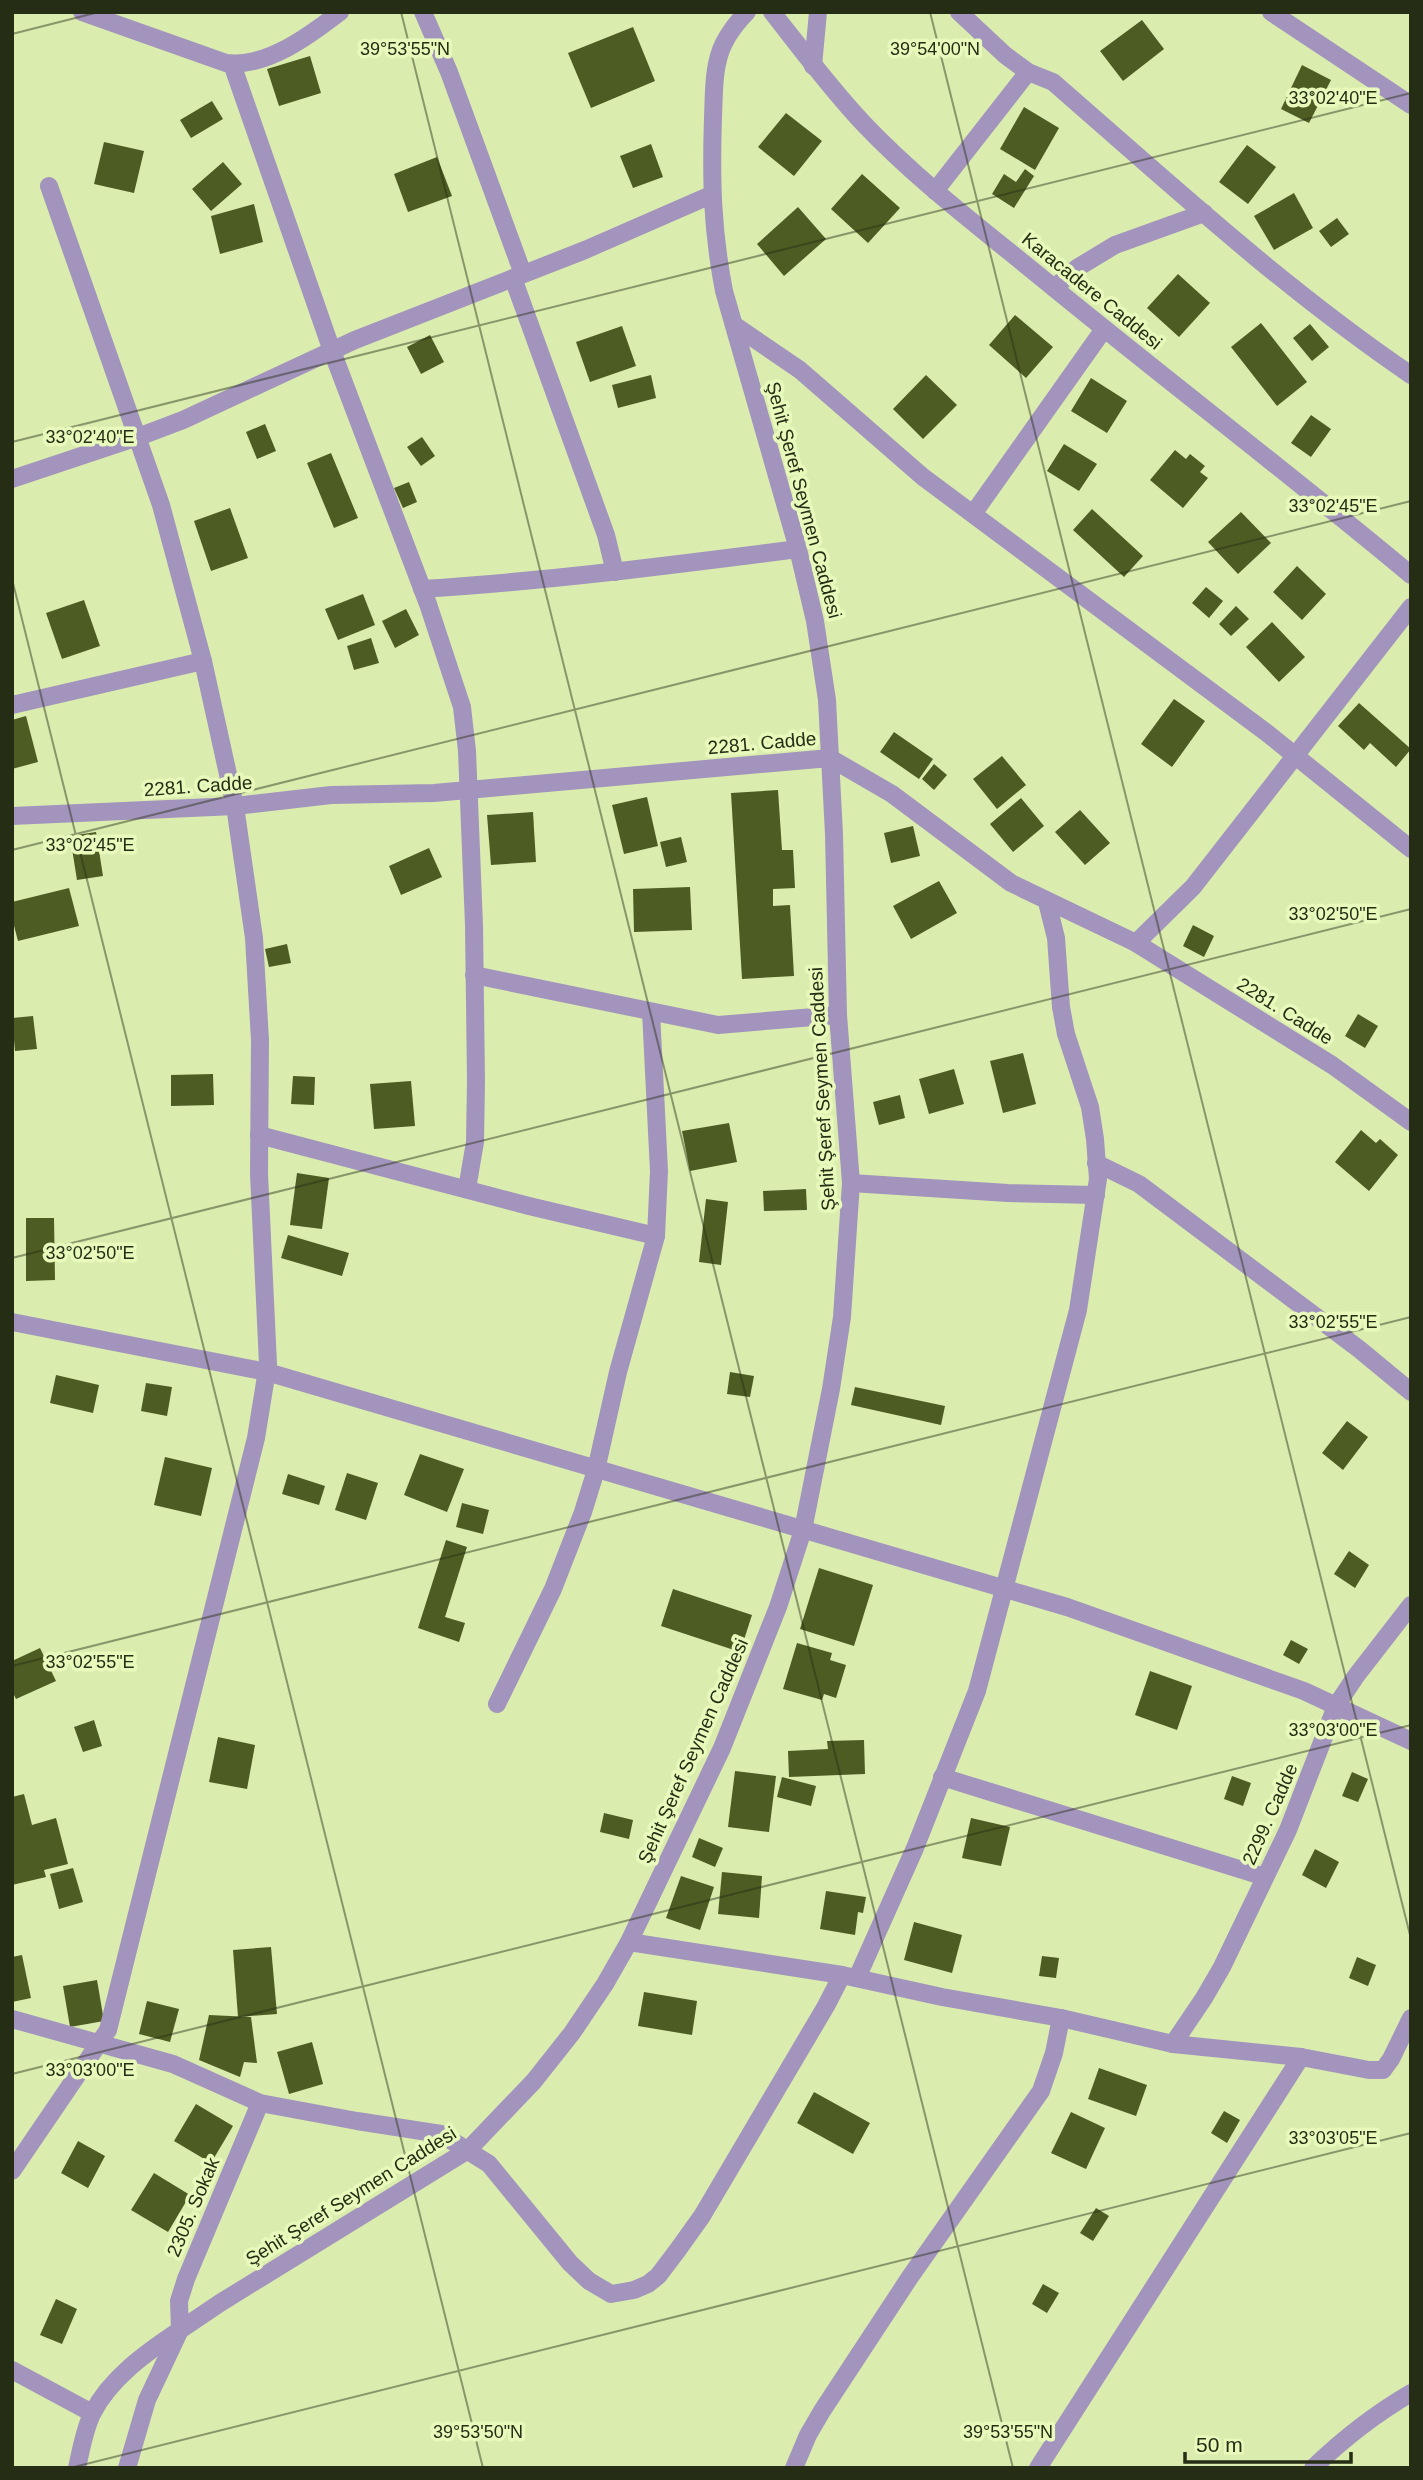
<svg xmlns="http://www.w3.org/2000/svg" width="1423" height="2480" viewBox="0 0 1423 2480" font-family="Arial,sans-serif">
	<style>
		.building { fill: #4d5c23 }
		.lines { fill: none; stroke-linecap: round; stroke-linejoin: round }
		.minor { stroke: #a394bd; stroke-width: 18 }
		.ticks { fill: none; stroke: #262d15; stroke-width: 2; stroke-opacity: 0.45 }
		.labels { text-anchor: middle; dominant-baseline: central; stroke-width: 7; stroke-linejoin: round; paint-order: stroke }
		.street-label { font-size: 19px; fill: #262d15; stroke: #e7fabc }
		.ticks-label { font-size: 18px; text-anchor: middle; fill: #262d15; stroke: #e7fabc; stroke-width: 7; stroke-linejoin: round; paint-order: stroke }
	</style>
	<rect width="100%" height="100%" fill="#daedaf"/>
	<g class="building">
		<polygon points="1142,20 1164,49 1123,81 1100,51"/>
		<polygon points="633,27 655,81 591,108 568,53"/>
		<polygon points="310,56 321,93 279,106 267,69"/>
		<polygon points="1302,65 1331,80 1309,123 1281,109"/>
		<polygon points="212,101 223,119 191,138 180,120"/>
		<polygon points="1024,107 1059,128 1035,170 1000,149"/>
		<polygon points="786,113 822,141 794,176 758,147"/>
		<polygon points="104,142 144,151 134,193 94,184"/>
		<polygon points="651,144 663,177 633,188 620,156"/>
		<polygon points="1247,145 1276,167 1248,204 1219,182"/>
		<polygon points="437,157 452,196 408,212 394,174"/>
		<polygon points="223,162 242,184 211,211 192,189"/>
		<polygon points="1025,169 1034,176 1014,208 992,194 1004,174 1016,182"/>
		<polygon points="862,174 900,208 868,243 831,209"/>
		<polygon points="1294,193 1313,228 1274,250 1254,216"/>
		<polygon points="254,204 263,242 220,254 211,216"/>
		<polygon points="798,207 826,239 784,276 757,244"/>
		<polygon points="1337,218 1349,234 1331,247 1319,231"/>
		<polygon points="1178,274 1210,303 1179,337 1147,308"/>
		<polygon points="1015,315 1053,347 1026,378 989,345"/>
		<polygon points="1261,323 1307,382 1277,406 1231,347"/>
		<polygon points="1310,324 1329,347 1312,361 1293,338"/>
		<polygon points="622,326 636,366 590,382 576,342"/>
		<polygon points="430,335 444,362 421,374 407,347"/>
		<polygon points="651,375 656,398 618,408 612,385"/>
		<polygon points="926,375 957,405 923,439 893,409"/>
		<polygon points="1091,378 1127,401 1107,433 1071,411"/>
		<polygon points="1311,415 1331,429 1311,457 1291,443"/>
		<polygon points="265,424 276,451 257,459 246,432"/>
		<polygon points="422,437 435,456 421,466 407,447"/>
		<polygon points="1064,444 1097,464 1079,491 1047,471"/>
		<polygon points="1175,450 1186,459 1190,454 1205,466 1200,472 1208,478 1183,508 1150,480"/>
		<polygon points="331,453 358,518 334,528 307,463"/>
		<polygon points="409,482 417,502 403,508 394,488"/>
		<polygon points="230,508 248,558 211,571 194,521"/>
		<polygon points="1092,509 1143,556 1124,577 1073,530"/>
		<polygon points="1241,512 1271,543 1238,574 1208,542"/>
		<polygon points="1297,566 1326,594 1302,620 1273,592"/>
		<polygon points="1206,587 1223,601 1209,618 1192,603"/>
		<polygon points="363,594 375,625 338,640 325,609"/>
		<polygon points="84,600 100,646 62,659 46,613"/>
		<polygon points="1236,606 1249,619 1231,636 1219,624"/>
		<polygon points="406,609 419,635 395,648 382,621"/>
		<polygon points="1272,622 1305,657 1279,682 1246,647"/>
		<polygon points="371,638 379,663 354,670 347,646"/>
		<polygon points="1174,699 1205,721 1172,767 1141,744"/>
		<polygon points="1359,703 1411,749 1396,767 1370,743 1364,750 1338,726"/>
		<polygon points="26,716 38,762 12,769 12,720"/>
		<polygon points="894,732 933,759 919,779 880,752"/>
		<polygon points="1002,756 1026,785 997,809 973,779"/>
		<polygon points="934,764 947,775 934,790 922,779"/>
		<polygon points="778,790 782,850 793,850 795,888 773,889 773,906 790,905 794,976 742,979 731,793"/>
		<polygon points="647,797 658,846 624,854 612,805"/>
		<polygon points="1021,798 1044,826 1013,852 990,824"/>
		<polygon points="1080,810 1110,843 1085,865 1055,832"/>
		<polygon points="533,812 536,862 491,865 487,815"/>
		<polygon points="913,826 920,856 891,863 884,833"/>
		<polygon points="96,832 103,876 77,880 70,836"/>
		<polygon points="681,837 687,862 666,867 660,842"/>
		<polygon points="429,848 442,877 401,895 389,866"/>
		<polygon points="939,881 957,913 911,939 893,906"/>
		<polygon points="690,887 692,930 634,932 633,889"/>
		<polygon points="69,888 79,926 18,941 12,918 12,902"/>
		<polygon points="1193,925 1214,936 1204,957 1183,946"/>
		<polygon points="287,944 291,963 269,967 265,949"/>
		<polygon points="1358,1014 1378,1026 1365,1048 1345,1036"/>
		<polygon points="33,1016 37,1049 15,1051 12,1018"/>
		<polygon points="1023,1053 1036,1104 1003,1113 990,1061"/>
		<polygon points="954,1069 964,1104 929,1114 919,1079"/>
		<polygon points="213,1074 214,1105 171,1106 171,1075"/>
		<polygon points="293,1076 315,1077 314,1105 291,1104"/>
		<polygon points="411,1081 415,1126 374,1129 370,1084"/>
		<polygon points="900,1095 905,1118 879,1125 873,1102"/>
		<polygon points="729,1123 737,1162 690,1171 682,1131"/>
		<polygon points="1361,1130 1376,1143 1380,1139 1398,1155 1369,1191 1335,1162"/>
		<polygon points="297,1173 329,1178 322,1229 290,1225"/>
		<polygon points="806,1189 807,1210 764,1211 763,1191"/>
		<polygon points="706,1199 728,1202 721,1265 699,1262"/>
		<polygon points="26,1218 54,1218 55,1280 26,1281"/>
		<polygon points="288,1235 349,1253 342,1276 281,1258"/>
		<polygon points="730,1372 754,1376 750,1397 727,1394"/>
		<polygon points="56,1375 99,1385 93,1413 50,1403"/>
		<polygon points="146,1383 172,1387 167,1416 141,1411"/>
		<polygon points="855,1387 945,1406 941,1425 851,1405"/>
		<polygon points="1347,1421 1368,1437 1343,1470 1322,1453"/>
		<polygon points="420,1454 464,1469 447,1512 404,1495"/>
		<polygon points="165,1457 212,1468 201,1516 154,1505"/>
		<polygon points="347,1473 378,1483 366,1520 335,1510"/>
		<polygon points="288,1474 325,1486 319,1505 282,1494"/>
		<polygon points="462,1503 489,1510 483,1534 456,1527"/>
		<polygon points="446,1540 467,1547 445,1617 465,1623 459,1642 418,1628"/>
		<polygon points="1349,1551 1369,1565 1355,1588 1334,1574"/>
		<polygon points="819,1568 873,1585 854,1646 800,1629"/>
		<polygon points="673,1589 752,1615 740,1652 661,1626"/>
		<polygon points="1291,1640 1308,1649 1299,1664 1283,1655"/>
		<polygon points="797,1643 832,1653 830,1660 846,1665 836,1698 824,1694 822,1700 783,1689"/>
		<polygon points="40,1648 56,1681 16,1699 12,1691 12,1661"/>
		<polygon points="1150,1671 1192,1686 1177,1730 1135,1715"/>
		<polygon points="94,1720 102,1746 83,1752 74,1727"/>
		<polygon points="218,1737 255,1745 247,1789 209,1782"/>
		<polygon points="864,1740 865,1774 789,1777 788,1751 828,1749 827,1741"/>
		<polygon points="735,1771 776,1776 769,1832 728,1827"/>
		<polygon points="1352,1772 1368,1779 1358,1802 1342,1796"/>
		<polygon points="1232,1776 1251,1783 1243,1806 1224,1799"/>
		<polygon points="782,1777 816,1786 811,1806 777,1797"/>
		<polygon points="24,1794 32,1825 56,1818 68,1864 44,1870 46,1877 12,1885 12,1797"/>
		<polygon points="604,1813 633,1820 629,1839 600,1832"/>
		<polygon points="971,1818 1010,1827 1001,1866 962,1858"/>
		<polygon points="699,1838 723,1848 715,1867 692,1857"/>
		<polygon points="1315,1849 1339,1862 1326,1888 1302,1875"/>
		<polygon points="73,1868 83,1902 59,1909 50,1874"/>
		<polygon points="722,1872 762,1876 759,1918 718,1914"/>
		<polygon points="681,1876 714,1887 700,1930 666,1918"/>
		<polygon points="826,1891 866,1897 863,1913 858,1912 855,1935 820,1929"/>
		<polygon points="914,1922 962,1935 952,1973 904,1960"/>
		<polygon points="271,1947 277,2014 238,2017 233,1950"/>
		<polygon points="22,1955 31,1998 12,2002 12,1957"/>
		<polygon points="1042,1956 1059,1958 1056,1978 1039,1976"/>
		<polygon points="1357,1957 1376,1965 1368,1986 1349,1978"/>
		<polygon points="97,1980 104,2021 70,2027 63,1986"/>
		<polygon points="644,1992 697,2001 692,2035 638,2026"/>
		<polygon points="147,2001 179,2009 170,2042 139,2034"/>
		<polygon points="209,2015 251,2017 257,2063 244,2062 240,2077 199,2060"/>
		<polygon points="312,2042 323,2084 289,2094 277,2052"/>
		<polygon points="1099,2068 1147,2085 1136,2116 1088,2099"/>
		<polygon points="814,2092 870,2123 853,2154 797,2123"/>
		<polygon points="196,2104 233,2126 211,2163 174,2141"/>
		<polygon points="1224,2111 1240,2120 1227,2143 1211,2133"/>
		<polygon points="1071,2112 1105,2128 1086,2169 1051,2153"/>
		<polygon points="78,2141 105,2156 88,2188 61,2173"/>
		<polygon points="154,2173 190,2195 168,2232 131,2210"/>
		<polygon points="1096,2208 1109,2216 1093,2241 1080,2233"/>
		<polygon points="1043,2284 1059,2293 1047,2313 1032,2304"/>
		<polygon points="56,2299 77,2309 62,2344 40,2335"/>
	</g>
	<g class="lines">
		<g class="minor">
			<path d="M82 12 226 63C266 68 309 36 340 12"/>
			<polyline points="423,12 449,72 523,274"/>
			<path d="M772 12C802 50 830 88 863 123 918 181 982 229 1043 279 1165 379 1290 474 1411 575"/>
			<path d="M959 12 1005 55 1028 72 1053 82C1169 183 1283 288 1411 375"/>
			<polyline points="1271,12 1411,105"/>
			<polyline points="232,64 332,351 428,604 462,707 467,751 474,925 476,1081 475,1142 467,1189"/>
			<polyline points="813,66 818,12"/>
			<polyline points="935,191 1028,72"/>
			<polyline points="513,278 606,535 615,572"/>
			<polyline points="1054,288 1077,268 1115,245 1204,213"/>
			<polyline points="734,325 800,370 923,477 1267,733 1411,849"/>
			<polyline points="12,479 138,437 183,420 355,340 585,250 711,195"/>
			<polyline points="973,514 1104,329"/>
			<path d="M422 589C548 581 673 565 798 549"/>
			<polyline points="12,705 203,661"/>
			<polyline points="12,816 235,806 331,795 434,793 830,758 892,794 1011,883 1136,943 1332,1065 1411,1122"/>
			<polyline points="1136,943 1193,887 1411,607"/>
			<polyline points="474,975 718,1025 838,1015"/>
			<polyline points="259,1135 529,1206 656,1236"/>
			<polyline points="1096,1163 1139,1184 1359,1349 1411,1392"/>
			<polyline points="851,1183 1008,1193 1096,1195"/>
			<polyline points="12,1322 267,1372 1067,1607 1304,1691 1411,1741"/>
			<polyline points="497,1704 553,1589 583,1512 596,1470 618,1372 656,1236 659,1171 651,1012"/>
			<polyline points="942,1777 1265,1877"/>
			<polyline points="629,1942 842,1975 942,1997 1061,2018 1173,2044 1301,2057 1369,2070 1383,2070 1391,2059 1411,2018"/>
			<polyline points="857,1978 915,1848 977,1691 1078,1310 1098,1179 1095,1139 1090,1107 1066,1034 1061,1007 1056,938 1047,902"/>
			<polyline points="12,2019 173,2064 260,2103 357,2121 441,2134 489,2164 570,2263 589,2281 611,2294 634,2290 648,2284 658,2276 677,2251 702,2216 826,2006 842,1975"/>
			<polyline points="1173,2044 1204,1998 1222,1967 1288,1830 1336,1706 1356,1676 1411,1605"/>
			<polyline points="12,2171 108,2030 256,1438 268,1364 259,1174 260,1040 254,938 235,806 203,661 161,505 49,186"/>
			<polyline points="12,2370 92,2413"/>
			<path d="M77 2468C81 2450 84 2431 92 2414 110 2378 147 2352 180 2330L179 2301 186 2279 260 2103"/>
			<path d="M127 2468 147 2400 180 2330 220 2303 468 2150 534 2081 572 2033 605 1984 629 1942 722 1748 778 1607 803 1530 831 1389 842 1317 851 1183 838 1015 834 834 827 700 815 621 798 549 724 291C712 229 711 180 713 118 714 94 713 64 724 43 730 31 738 21 747 12"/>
			<polyline points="794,2468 808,2435 822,2411 910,2277 1041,2091 1054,2053 1061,2018"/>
			<polyline points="1038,2468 1301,2057"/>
			<path d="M1313 2468C1343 2439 1375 2414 1411 2393"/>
		</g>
	</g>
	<path class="ticks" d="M401 12 1013 2468M930 12 1411 1939M12 34 99 12M12 442 1411 93M12 579 483 2468M12 850 1411 501M12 1258 1411 909M12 1666 1411 1317M12 2074 1411 1725M70 2468 1411 2133"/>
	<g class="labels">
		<g class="street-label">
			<text transform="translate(1092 291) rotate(39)">Karacadere Caddesi</text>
			<text transform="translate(804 500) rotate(75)">Şehit Şeref Seymen Caddesi</text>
			<text transform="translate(762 743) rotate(-5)">2281. Cadde</text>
			<text transform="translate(198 786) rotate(-4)">2281. Cadde</text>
			<text transform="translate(1285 1011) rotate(32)">2281. Cadde</text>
			<text transform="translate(822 1089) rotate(-93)">Şehit Şeref Seymen Caddesi</text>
			<text transform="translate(693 1751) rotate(-66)">Şehit Şeref Seymen Caddesi</text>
			<text transform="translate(1270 1814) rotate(-66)">2299. Cadde</text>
			<text transform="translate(351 2196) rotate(-32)">Şehit Şeref Seymen Caddesi</text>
			<text transform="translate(193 2207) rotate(-67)">2305. Sokak</text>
		</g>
	</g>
	<g class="ticks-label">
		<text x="405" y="55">39°53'55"N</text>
		<text x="935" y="55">39°54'00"N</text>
		<text x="1333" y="104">33°02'40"E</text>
		<text x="90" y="443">33°02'40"E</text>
		<text x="1333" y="512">33°02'45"E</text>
		<text x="90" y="851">33°02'45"E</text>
		<text x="1333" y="920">33°02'50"E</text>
		<text x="90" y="1259">33°02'50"E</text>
		<text x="1333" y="1328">33°02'55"E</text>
		<text x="90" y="1668">33°02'55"E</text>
		<text x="1333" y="1736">33°03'00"E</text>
		<text x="90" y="2076">33°03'00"E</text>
		<text x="1333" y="2144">33°03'05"E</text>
		<text x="478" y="2438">39°53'50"N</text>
		<text x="1008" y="2438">39°53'55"N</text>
	</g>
	<rect width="1423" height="2480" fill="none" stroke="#262d15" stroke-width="28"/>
	<path d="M1185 2452v10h166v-10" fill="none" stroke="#262d15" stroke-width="3.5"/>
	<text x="1196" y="2452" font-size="21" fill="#262d15" stroke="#e7fabc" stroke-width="5" paint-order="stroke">50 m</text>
</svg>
